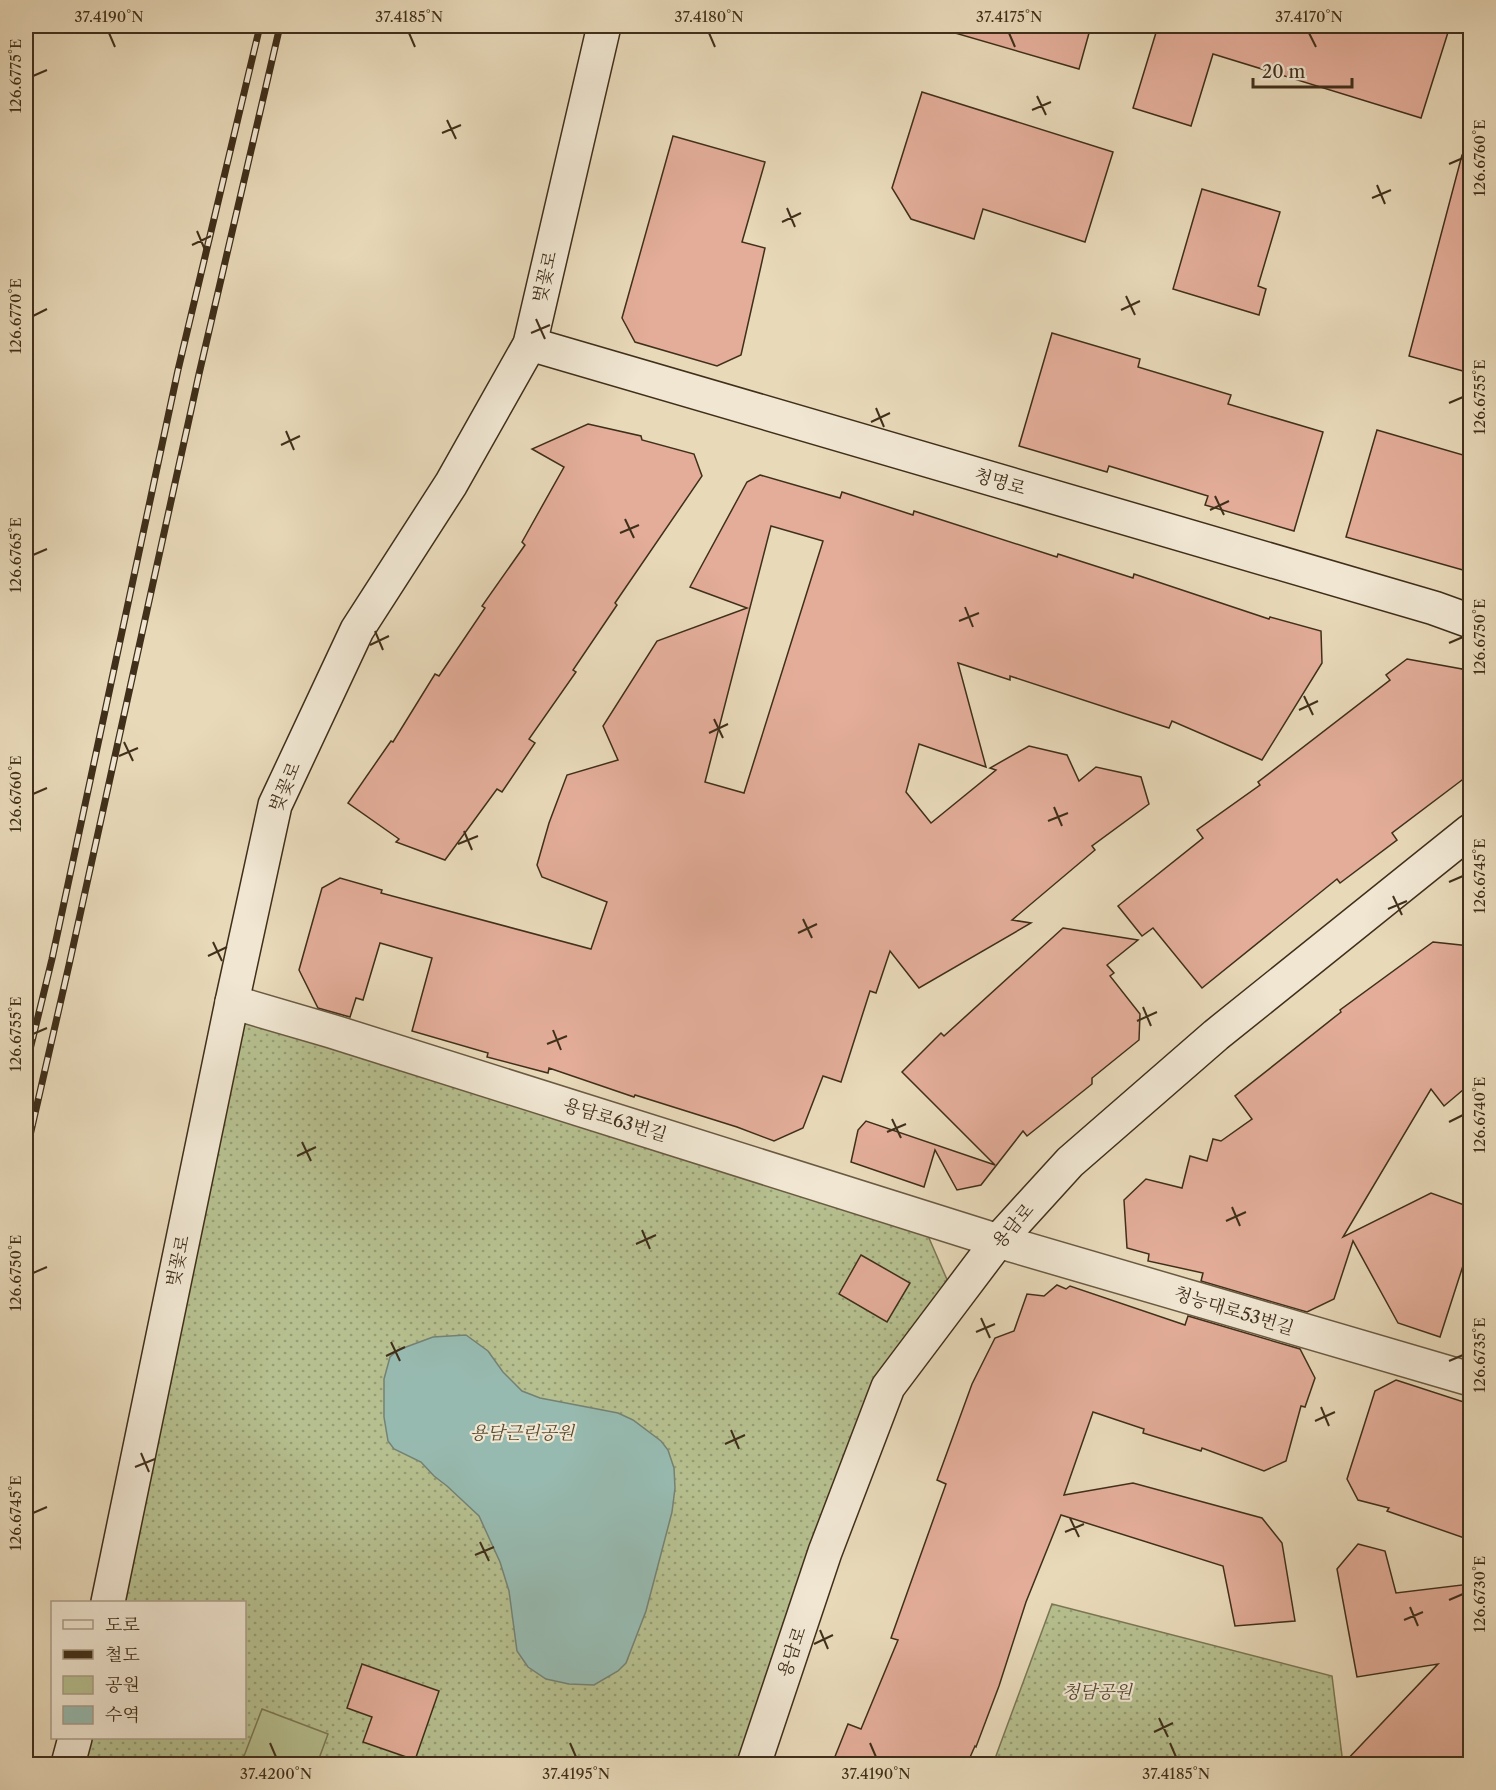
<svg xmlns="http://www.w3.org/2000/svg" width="1496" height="1790" viewBox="0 0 1496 1790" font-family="'Libre Caslon Text','Noto Serif KR',serif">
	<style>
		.green { fill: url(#green-dots); stroke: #7b7754; stroke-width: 1.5 }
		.pitch { fill: #b6bf8f; stroke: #7b7754; stroke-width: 1.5 }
		.water { fill: #97bab0; stroke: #748274; stroke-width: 1.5 }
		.building { fill: #e3ad99; stroke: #402f1a; stroke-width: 1.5; fill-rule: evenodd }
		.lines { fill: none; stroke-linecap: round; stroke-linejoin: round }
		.street-casing { stroke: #6a5a42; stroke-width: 36 }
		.secondary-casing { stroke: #402f1a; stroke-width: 36 }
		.street { stroke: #f0e6d2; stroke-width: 33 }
		.secondary { stroke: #f0e6d2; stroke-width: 33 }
		.rail-casing { stroke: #402f1a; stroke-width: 7 }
		.rail { stroke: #f0e6d2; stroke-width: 4.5; stroke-dasharray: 14; stroke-linecap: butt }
		.ticks { fill: none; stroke: #402f1a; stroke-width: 2 }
		.labels { text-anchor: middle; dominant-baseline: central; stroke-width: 4.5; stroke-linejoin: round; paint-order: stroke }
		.street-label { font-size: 18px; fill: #402f1a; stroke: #f0e6d2 }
		.park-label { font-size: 18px; font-style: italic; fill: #584c31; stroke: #f0e6d2 }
		.neatline { fill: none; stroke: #402f1a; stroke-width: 2 }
		.ticks-label { font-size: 15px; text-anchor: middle; fill: #402f1a }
	</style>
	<defs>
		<pattern id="green-dots" width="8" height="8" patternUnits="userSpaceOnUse" patternTransform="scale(1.5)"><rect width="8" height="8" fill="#b6bf8f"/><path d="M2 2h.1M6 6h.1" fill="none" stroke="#959c74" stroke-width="1.8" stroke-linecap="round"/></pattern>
	</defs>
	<rect width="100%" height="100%" fill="#e8d9b9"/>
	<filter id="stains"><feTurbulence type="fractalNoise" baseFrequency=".00333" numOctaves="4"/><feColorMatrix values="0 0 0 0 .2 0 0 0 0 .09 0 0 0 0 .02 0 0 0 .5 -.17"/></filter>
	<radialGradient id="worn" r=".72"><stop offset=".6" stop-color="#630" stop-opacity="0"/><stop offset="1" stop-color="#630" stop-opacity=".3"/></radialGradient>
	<g class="green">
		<polygon points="232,1002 919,1215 955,1298 897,1375 754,1764 67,1764 74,1738 244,1738 244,1602 108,1602"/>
		<polygon points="1052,1604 1332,1676 1343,1764 993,1764"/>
	</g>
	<polygon class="pitch" points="262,1709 328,1734 317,1764 241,1764"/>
	<polygon class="water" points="466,1335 488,1351 503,1372 522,1391 540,1398 618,1413 633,1420 661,1441 668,1450 674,1468 675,1488 672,1512 646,1611 626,1663 618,1671 594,1685 569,1684 546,1679 528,1667 517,1651 509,1591 500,1562 479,1516 447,1486 434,1476 421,1462 394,1449 388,1441 384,1417 384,1379 390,1357 398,1350 433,1337"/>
	<g class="building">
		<polygon points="956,26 1091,26 1079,69 955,33"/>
		<polygon points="1158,26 1450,26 1421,118 1213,54 1191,126 1133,108"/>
		<polygon points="922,92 1113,152 1085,242 983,209 974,239 911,219 892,188"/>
		<polygon points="673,136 765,162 742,242 765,248 741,355 717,366 635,342 622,318"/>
		<polygon points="1462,155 1470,156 1470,373 1409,356"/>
		<polygon points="1202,189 1280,212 1258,286 1266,289 1259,315 1173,289"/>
		<polygon points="1052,333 1140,359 1138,367 1231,395 1228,404 1323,432 1294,531 1205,505 1208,496 1109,466 1107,472 1019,446"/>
		<polygon points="588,424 641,436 642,440 694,454 702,476 615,603 617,605 573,670 576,672 529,739 535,743 502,792 497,789 445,860 396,842 399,839 348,803 391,741 393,742 435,674 439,676 485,608 482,606 525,545 522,542 564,467 532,449"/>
		<polygon points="1377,430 1470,457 1470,572 1346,537"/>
		<path d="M760 475 840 498 842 492 913 515 914 511 1057 557 1058 554 1133 578 1134 574 1269 619 1270 617 1321 631 1322 663 1262 760 1172 721 1169 728 1010 676V680L958 663 986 767 919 744 906 792 931 823 996 770 990 768 1029 746 1067 755 1079 781 1096 767 1141 777 1149 804 1092 846 1095 850 1012 920 1031 923 919 988 890 951 876 993 870 991 841 1082 823 1076 803 1128 774 1141 737 1127 635 1095 634 1097 549 1068 548 1073 487 1057 488 1053 412 1031 432 958 380 943 363 1000 356 998 350 1017 318 1008 299 970 322 888 340 878 382 890 381 893 591 949 607 902 542 877 537 865 549 823 567 775 618 760 603 726 657 641 747 608 690 587 747 482ZM771 526 823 541 744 793 705 782Z"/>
		<polygon points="1407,659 1462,669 1470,683 1470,774 1392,833 1397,840 1340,883 1337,879 1202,988 1153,928 1142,936 1118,906 1203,838 1197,830 1260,785 1258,782 1390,680 1386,675"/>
		<polygon points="1063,928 1138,940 1107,965 1114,973 1110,976 1140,1014 1139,1040 1092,1078 1092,1084 1027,1136 1023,1131 981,1185 957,1190 935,1150 924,1187 851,1162 858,1130 866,1121 995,1165 902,1072 941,1033 944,1036"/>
		<polygon points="1433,942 1470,946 1470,1084 1444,1106 1431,1089 1343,1237 1431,1193 1470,1207 1470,1244 1440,1337 1398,1323 1353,1241 1334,1299 1307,1312 1201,1281 1203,1273 1148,1261 1149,1254 1127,1248 1124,1200 1146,1179 1182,1188 1190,1156 1207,1161 1213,1139 1221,1141 1252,1119 1235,1096 1341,1012 1340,1010"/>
		<polygon points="861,1255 910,1283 887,1322 839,1294"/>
		<polygon points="1057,1285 1066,1289 1070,1286 1185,1325 1188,1316 1300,1349 1315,1378 1305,1407 1301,1406 1286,1461 1264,1471 1202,1448 1201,1451 1143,1433 1144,1429 1093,1412 1064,1495 1133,1483 1262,1518 1282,1543 1295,1621 1235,1626 1223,1566 1061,1515 1026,1602 999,1686 976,1747 975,1746 967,1764 832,1764 848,1724 861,1729 898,1640 891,1638 946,1484 937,1480 972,1384 995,1338 1014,1331 1027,1294 1044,1296"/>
		<polygon points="1396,1380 1470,1404 1470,1540 1387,1511 1389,1508 1358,1500 1347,1479 1375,1391"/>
		<polygon points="1358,1544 1385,1551 1396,1593 1470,1584 1470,1764 1343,1764 1438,1664 1357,1677 1337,1569"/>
		<polygon points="362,1664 439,1691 415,1760 363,1742 372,1717 347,1708"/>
	</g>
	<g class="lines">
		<defs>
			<polyline id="street" points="232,1002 331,1031 998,1241 1470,1379"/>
			<g id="secondary">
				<polyline points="530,344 1434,608 1470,621"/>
				<polyline points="108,1602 232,1002 275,805 357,630 451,484 530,344 604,26"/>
				<polyline points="68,1764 75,1738"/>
				<polyline points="754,1764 825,1552 888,1387 955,1298 998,1241 1070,1162 1216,1035 1470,831"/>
			</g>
		</defs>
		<use href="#street" class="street-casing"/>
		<use href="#secondary" class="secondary-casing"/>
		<use href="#street" class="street"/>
		<use href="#secondary" class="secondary"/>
		<defs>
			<g id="rail">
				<polyline points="26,1066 52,959 178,370 260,26"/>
				<polyline points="26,1153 69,965 199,374 280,26"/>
			</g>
		</defs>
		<use href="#rail" class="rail-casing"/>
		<use href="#rail" class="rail"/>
	</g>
	<path class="ticks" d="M109 33 115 47M409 33 415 47M709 33 715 47M1009 33 1015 47M1309 33 1316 47M33 76 47 70M1037 96 1046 115M1032 110 1051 102M447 120 456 139M442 133 461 125M1449 164 1463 158M1377 185 1385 204M1372 198 1391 190M787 208 795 227M782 222 801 213M197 231 205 250M192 245 211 236M1126 296 1135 315M1121 310 1140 301M33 316 47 309M536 319 545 339M531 333 550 325M1449 403 1463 397M876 408 884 427M871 422 890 413M286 431 294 450M281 445 300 436M1215 496 1224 515M1210 510 1229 501M625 519 634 538M620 533 639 525M33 555 47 549M965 607 973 627M959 621 979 613M375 631 383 650M1449 643 1463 637M370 645 389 636M1304 696 1313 715M1299 710 1318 701M714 719 723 738M709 733 728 724M124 742 133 761M119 756 138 748M33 794 47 788M1054 807 1062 826M1048 821 1068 813M464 831 472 850M458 844 478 836M1449 882 1463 876M1393 896 1402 915M1388 909 1407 901M803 919 812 938M798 933 817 924M213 942 222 961M208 956 227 947M1143 1007 1151 1026M1137 1021 1157 1012M553 1030 561 1050M33 1034 47 1028M547 1044 567 1036M892 1119 901 1138M1449 1122 1463 1115M887 1132 906 1124M302 1142 311 1161M297 1156 316 1147M1232 1207 1240 1226M1226 1221 1246 1212M642 1230 650 1249M636 1244 656 1235M33 1273 47 1267M981 1318 990 1338M976 1332 995 1324M391 1342 400 1361M386 1356 405 1347M1449 1361 1463 1355M1321 1407 1329 1426M1315 1421 1335 1412M731 1430 739 1449M725 1444 745 1435M141 1453 149 1472M135 1467 155 1459M33 1513 47 1507M1070 1518 1079 1537M1065 1532 1084 1524M480 1542 489 1561M475 1555 494 1547M1449 1600 1463 1594M1410 1607 1418 1626M1404 1620 1423 1612M820 1630 828 1649M814 1644 833 1635M1159 1718 1168 1737M1154 1732 1173 1723M270 1743 276 1757M570 1743 576 1757M870 1743 876 1757M1170 1743 1176 1757"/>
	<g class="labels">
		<g class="street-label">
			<text transform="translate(545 277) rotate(-77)">벚꽃로</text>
			<text transform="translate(1000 482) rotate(16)">청명로</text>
			<text transform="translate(285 787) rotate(-67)">벚꽃로</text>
			<text transform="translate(615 1120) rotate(17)">용담로63번길</text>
			<text transform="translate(1013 1226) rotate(-49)">용담로</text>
			<text transform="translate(178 1261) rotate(-78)">벚꽃로</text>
			<text transform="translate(1234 1311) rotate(17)">청능대로53번길</text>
			<text transform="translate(792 1652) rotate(-71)">용담로</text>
		</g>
		<g class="park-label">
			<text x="522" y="1433">용담근린공원</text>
			<text x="1097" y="1692">청담공원</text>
		</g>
	</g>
	<rect width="1496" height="1790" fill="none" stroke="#e8d9b9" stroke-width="66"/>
	<rect x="51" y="1601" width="195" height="138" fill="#f0e6d2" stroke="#aa9d88" stroke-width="1.5"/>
	<rect x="63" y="1620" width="30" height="9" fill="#f0e6d2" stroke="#aa9d88" stroke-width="1.5"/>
	<text x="105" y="1631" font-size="18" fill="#402f1a">도로</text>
	<rect x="63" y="1650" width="30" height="9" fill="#402f1a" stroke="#aa9d88" stroke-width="1.5"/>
	<text x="105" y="1661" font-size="18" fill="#402f1a">철도</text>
	<rect x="63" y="1676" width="30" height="18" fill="#b6bf8f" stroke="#aa9d88" stroke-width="1.5"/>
	<text x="105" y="1691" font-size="18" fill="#402f1a">공원</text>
	<rect x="63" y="1706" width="30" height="18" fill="#97bab0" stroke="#aa9d88" stroke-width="1.5"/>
	<text x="105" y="1721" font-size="18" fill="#402f1a">수역</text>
	<path d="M1253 78v9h99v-9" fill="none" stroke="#402f1a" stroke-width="3"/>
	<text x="1262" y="78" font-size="18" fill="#402f1a" stroke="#f0e6d2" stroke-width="4.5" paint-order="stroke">20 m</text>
	<rect x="33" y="33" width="1430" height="1724" class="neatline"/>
	<g class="ticks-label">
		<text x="109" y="22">37.4190°N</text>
		<text x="409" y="22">37.4185°N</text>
		<text x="709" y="22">37.4180°N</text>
		<text x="1009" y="22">37.4175°N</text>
		<text x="1309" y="22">37.4170°N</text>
		<text transform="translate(16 76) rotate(-90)" y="5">126.6775°E</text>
		<text transform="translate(1480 158) rotate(-90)" y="5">126.6760°E</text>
		<text transform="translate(16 316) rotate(-90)" y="5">126.6770°E</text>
		<text transform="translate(1480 397) rotate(-90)" y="5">126.6755°E</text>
		<text transform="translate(16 555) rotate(-90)" y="5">126.6765°E</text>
		<text transform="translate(1480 637) rotate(-90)" y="5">126.6750°E</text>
		<text transform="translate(16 794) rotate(-90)" y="5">126.6760°E</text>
		<text transform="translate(1480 876) rotate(-90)" y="5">126.6745°E</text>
		<text transform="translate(16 1034) rotate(-90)" y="5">126.6755°E</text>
		<text transform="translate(1480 1115) rotate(-90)" y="5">126.6740°E</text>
		<text transform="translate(16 1273) rotate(-90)" y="5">126.6750°E</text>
		<text transform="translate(1480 1355) rotate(-90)" y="5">126.6735°E</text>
		<text transform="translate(16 1513) rotate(-90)" y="5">126.6745°E</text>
		<text transform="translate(1480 1594) rotate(-90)" y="5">126.6730°E</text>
		<text x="276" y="1779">37.4200°N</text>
		<text x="576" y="1779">37.4195°N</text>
		<text x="876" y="1779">37.4190°N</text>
		<text x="1176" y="1779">37.4185°N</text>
	</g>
	<rect width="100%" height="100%" filter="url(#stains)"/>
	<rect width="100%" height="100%" fill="url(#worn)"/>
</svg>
